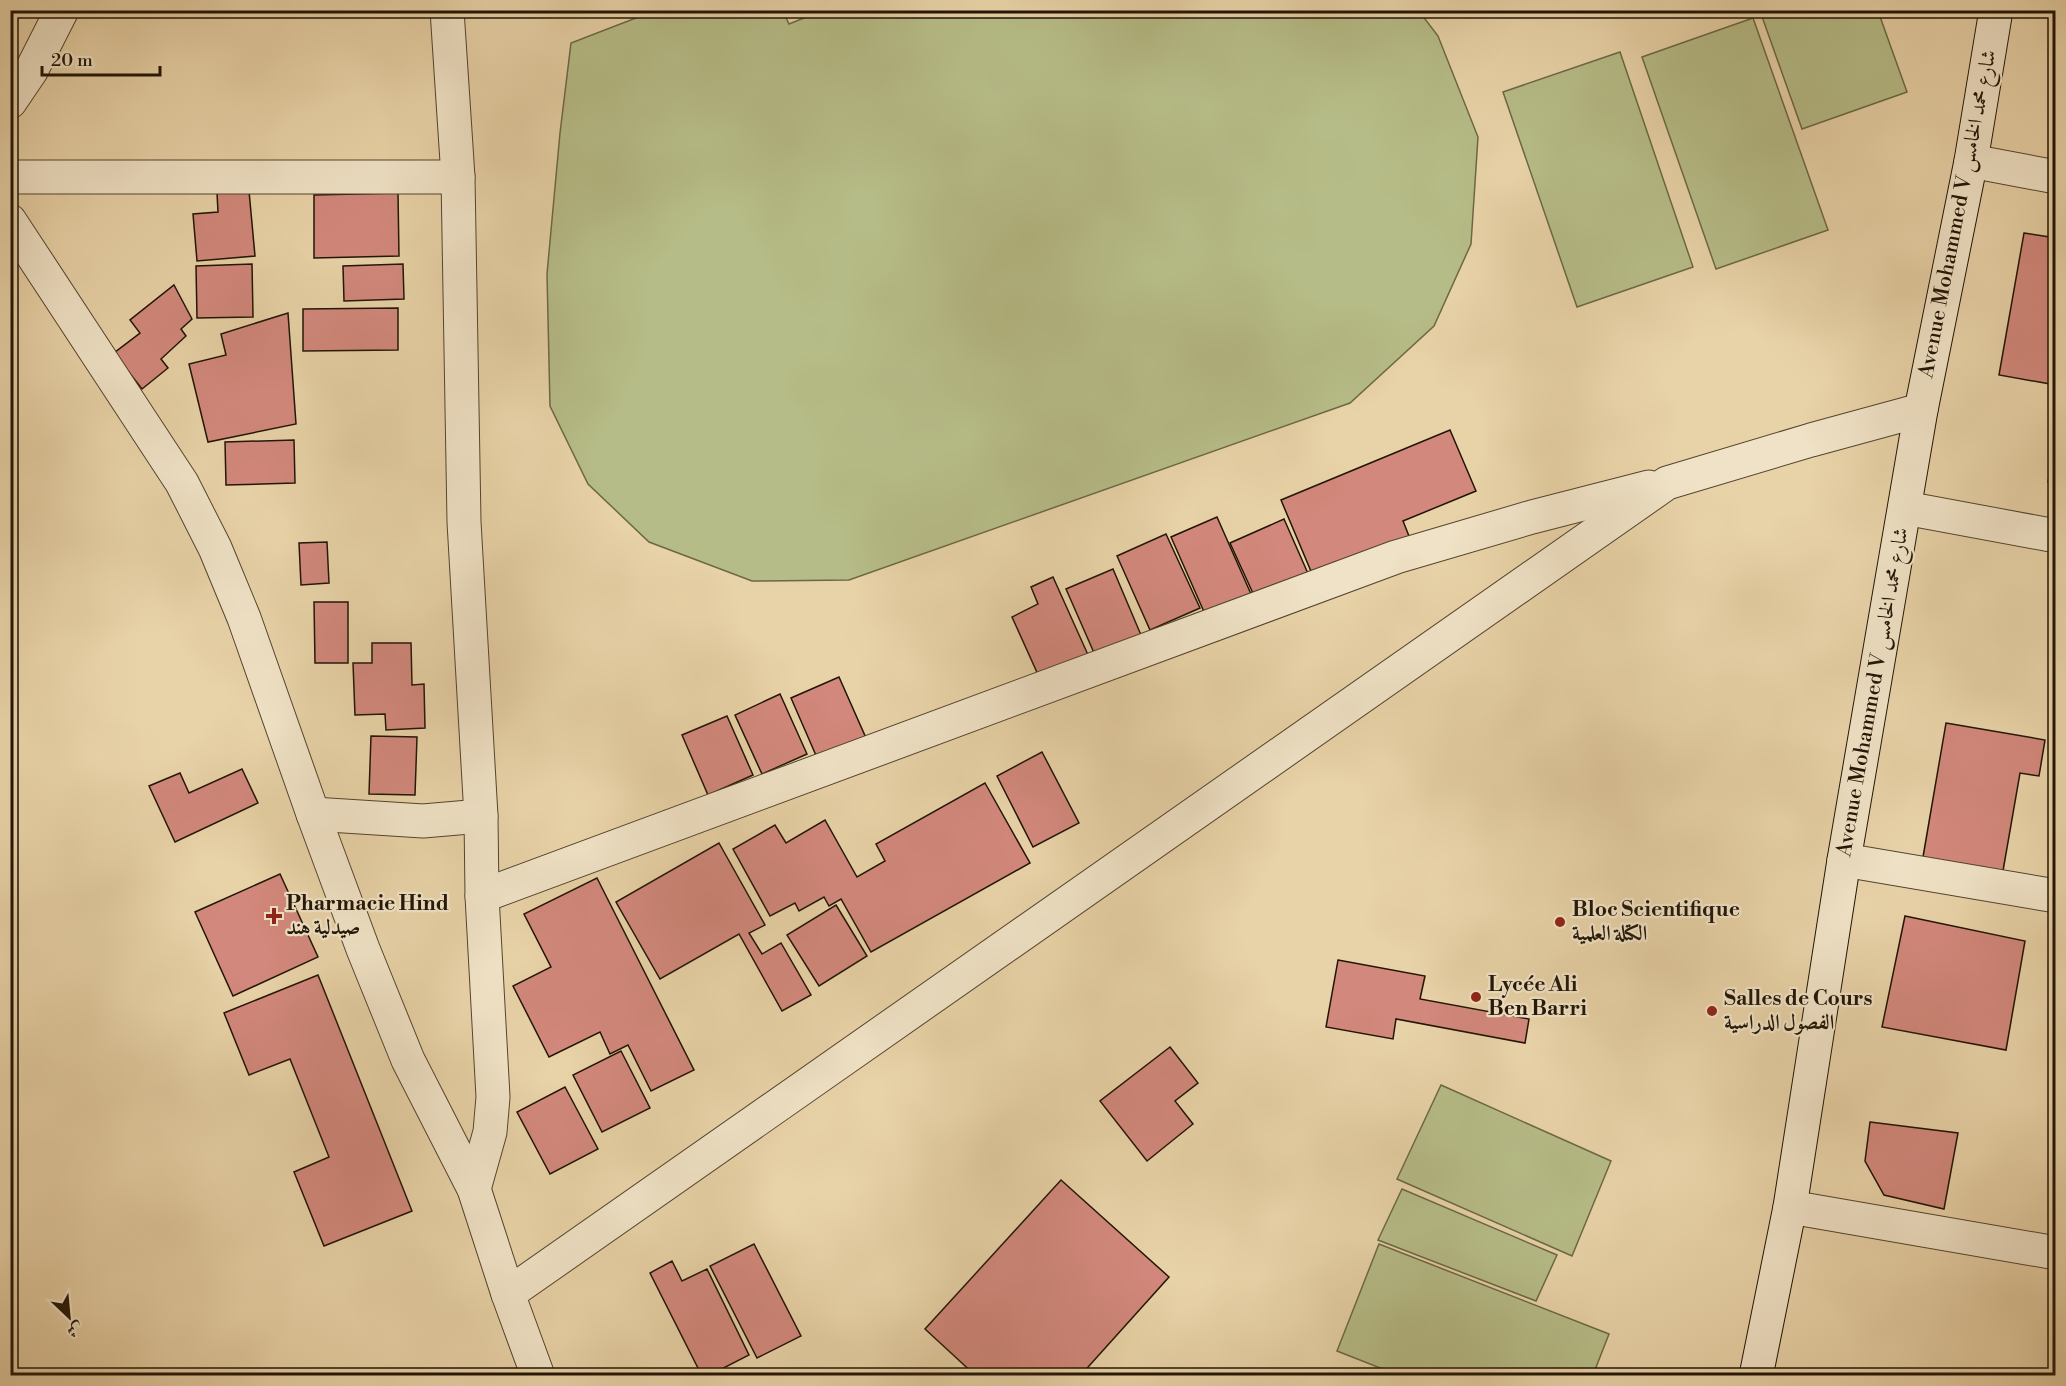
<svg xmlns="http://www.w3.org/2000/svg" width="2066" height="1386" viewBox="0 0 2066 1386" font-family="'Libre Bodoni',Amiri,serif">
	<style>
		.green { fill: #b6bc87; stroke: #6c6846; stroke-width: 1.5 }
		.building { fill: #d2887c; stroke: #211506; stroke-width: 1.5 }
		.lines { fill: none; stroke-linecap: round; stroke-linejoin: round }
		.street-casing { stroke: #53442e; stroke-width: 35 }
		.secondary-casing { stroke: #211506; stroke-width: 35 }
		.street { stroke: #f0e2c6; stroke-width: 33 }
		.secondary { stroke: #f0e2c6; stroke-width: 33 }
		.poi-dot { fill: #8f2418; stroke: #f0e2c6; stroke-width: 2 }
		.labels { text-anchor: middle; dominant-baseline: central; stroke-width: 4.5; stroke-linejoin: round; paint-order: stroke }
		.street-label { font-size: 21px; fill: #211506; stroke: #f0e2c6 }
		.poi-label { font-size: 21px; font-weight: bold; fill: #211506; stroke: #f0e2c6; text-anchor: start }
	</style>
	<rect width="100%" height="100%" fill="#e8d2a7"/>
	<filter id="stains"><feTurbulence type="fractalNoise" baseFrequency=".00333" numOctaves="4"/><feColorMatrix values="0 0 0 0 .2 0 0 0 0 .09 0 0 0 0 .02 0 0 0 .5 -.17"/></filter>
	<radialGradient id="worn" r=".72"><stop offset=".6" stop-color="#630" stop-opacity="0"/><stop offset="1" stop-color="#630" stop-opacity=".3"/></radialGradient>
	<g class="green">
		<polygon points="824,10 1419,11 1438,36 1478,137 1471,244 1434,326 1350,403 849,580 752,581 649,542 588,484 550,406 547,274 560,133 571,43 654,11 783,11 789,24"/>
		<polygon points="1760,11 1878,11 1907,92 1802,129"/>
		<polygon points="1753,18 1828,230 1716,269 1642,57"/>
		<polygon points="1620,52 1693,267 1577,307 1503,92"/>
		<polygon points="1441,1085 1611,1161 1572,1256 1397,1179"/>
		<polygon points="1402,1189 1557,1255 1536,1301 1378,1240"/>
		<polygon points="1379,1244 1609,1334 1593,1375 1398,1375 1337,1351"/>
	</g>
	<g class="building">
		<polygon points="249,191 255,256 197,261 193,214 218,212 217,193"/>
		<polygon points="398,193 399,256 314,258 314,195"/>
		<polygon points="2024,233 2056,238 2056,385 1999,375"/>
		<polygon points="252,264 253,317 197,318 196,266"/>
		<polygon points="403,264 404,299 344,301 343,266"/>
		<polygon points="174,285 192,319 181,329 186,336 161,359 168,368 142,389 114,353 140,333 130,320"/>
		<polygon points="398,308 398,350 303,351 303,309"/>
		<polygon points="288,313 296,424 208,442 189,364 226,355 221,334"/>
		<polygon points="1450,430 1476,491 1403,521 1409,536 1313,576 1281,500"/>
		<polygon points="294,440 295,483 226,485 225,442"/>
		<polygon points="2056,441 2056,483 2048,482"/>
		<polygon points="1217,517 1251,594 1205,614 1171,537"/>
		<polygon points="1284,519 1310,578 1257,602 1230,543"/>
		<polygon points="1166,534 1200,608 1150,630 1117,556"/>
		<polygon points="327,542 329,583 301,585 299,543"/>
		<polygon points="1113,569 1141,635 1095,655 1066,589"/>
		<polygon points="1053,577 1089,657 1040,679 1012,617 1038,604 1031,587"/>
		<polygon points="314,602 348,602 348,663 315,663"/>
		<polygon points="372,643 411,643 412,685 424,684 425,728 386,730 385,714 355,715 353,663 372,663"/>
		<polygon points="839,677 866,738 818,760 791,698"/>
		<polygon points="780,694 807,754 762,774 735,715"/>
		<polygon points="727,716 753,775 708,795 682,735"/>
		<polygon points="1946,723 2045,740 2039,776 2020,773 2003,871 1923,857"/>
		<polygon points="371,736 417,737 415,795 369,794"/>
		<polygon points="1042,752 1079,823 1033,847 997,776"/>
		<polygon points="242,769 258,803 175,842 149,786 180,773 189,793"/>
		<polygon points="985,783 1030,863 871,952 841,899 829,906 824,897 799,911 795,903 770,916 733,849 775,825 786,843 825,820 857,877 885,861 876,844"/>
		<polygon points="719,843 765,925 749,933 762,954 781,943 811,995 782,1011 739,934 660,979 616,902"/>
		<polygon points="280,874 318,957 233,996 195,912"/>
		<polygon points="597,878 694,1070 651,1091 628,1045 610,1054 600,1032 549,1057 513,986 551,967 524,914"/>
		<polygon points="836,905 867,956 819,986 787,935"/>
		<polygon points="1905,916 2025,941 2006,1050 1882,1027"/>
		<polygon points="1338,960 1425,976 1420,999 1529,1019 1525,1043 1396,1019 1393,1039 1326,1027"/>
		<polygon points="318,975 412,1211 324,1246 294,1172 329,1157 290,1059 249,1075 224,1013"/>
		<polygon points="1170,1047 1198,1083 1175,1101 1193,1124 1147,1161 1100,1101"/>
		<polygon points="621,1051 650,1108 602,1132 573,1075"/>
		<polygon points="565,1087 598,1149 550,1174 517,1112"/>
		<polygon points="1870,1122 1958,1133 1944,1209 1884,1195 1865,1161"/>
		<polygon points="1061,1180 1169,1277 1080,1376 976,1376 925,1329"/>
		<polygon points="754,1244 801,1336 757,1358 710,1266"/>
		<polygon points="672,1261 682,1281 707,1269 749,1355 708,1376 702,1376 650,1273"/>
		<polygon points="2052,1309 2056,1309 2056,1376 2050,1376"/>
	</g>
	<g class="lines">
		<defs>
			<g id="street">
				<polyline points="447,10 458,177 464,522 481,816 482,896 493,1097 490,1132 474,1189"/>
				<polyline points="10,102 31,71 62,10"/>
				<polyline points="1971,161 2056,177"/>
				<polyline points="10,177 458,177"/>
				<polyline points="10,221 182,483 215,548 244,618 313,814 363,949 408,1060 474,1189 508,1294 538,1376"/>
				<polyline points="1905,508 2056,536"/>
				<polyline points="313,814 423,821 481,816"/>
				<polyline points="1844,860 2056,896"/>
				<polyline points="482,896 1396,557 1532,517 1649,487"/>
				<polyline points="1790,1207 2056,1253"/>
				<polyline points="508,1294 1667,483 1811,440 1921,410"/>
			</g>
			<polyline id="secondary" points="1756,1376 1790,1207 1844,860 1921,410 1971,161 1996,10"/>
		</defs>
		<use href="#street" class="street-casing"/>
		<use href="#secondary" class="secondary-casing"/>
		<use href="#street" class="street"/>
		<use href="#secondary" class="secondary"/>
	</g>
	<g class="poi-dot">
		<path d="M271 907h6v6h6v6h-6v6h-6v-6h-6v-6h6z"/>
		<circle cx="1560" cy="922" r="6"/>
		<circle cx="1476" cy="997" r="6"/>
		<circle cx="1712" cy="1011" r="6"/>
	</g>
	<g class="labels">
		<g class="street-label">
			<text transform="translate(1958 214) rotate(-79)">Avenue Mohammed V شارع محمد الخامس</text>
			<text transform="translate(1873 692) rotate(-80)">Avenue Mohammed V شارع محمد الخامس</text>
		</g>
		<g class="poi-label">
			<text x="286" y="904">Pharmacie Hind<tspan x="286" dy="24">صيدلية هند</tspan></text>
			<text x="1572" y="910">Bloc Scientifique<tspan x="1572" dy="24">الكتلة العلمية</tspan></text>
			<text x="1488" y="985">Lycée Ali<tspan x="1488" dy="24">Ben Barri</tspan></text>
			<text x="1724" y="999">Salles de Cours<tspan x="1724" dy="24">الفصول الدراسية</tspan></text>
		</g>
	</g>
	<rect width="2066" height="1386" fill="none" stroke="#e8d2a7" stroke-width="36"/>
	<rect x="12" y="12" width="2042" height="1362" fill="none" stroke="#211506" stroke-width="3"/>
	<rect x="18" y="18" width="2030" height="1350" fill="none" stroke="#211506" stroke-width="1.5"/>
	<g transform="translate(69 1317) rotate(154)" stroke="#f0e2c6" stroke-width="4.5" paint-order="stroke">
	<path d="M0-4.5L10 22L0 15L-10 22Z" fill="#211506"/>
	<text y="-9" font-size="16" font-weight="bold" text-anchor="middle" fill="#211506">ش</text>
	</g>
	<path d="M42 66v9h118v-9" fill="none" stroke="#211506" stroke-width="3"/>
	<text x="51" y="66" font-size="18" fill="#211506" stroke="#f0e2c6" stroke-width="4.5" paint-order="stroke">20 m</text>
	<rect width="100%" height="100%" filter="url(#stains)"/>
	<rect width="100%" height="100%" fill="url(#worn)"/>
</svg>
